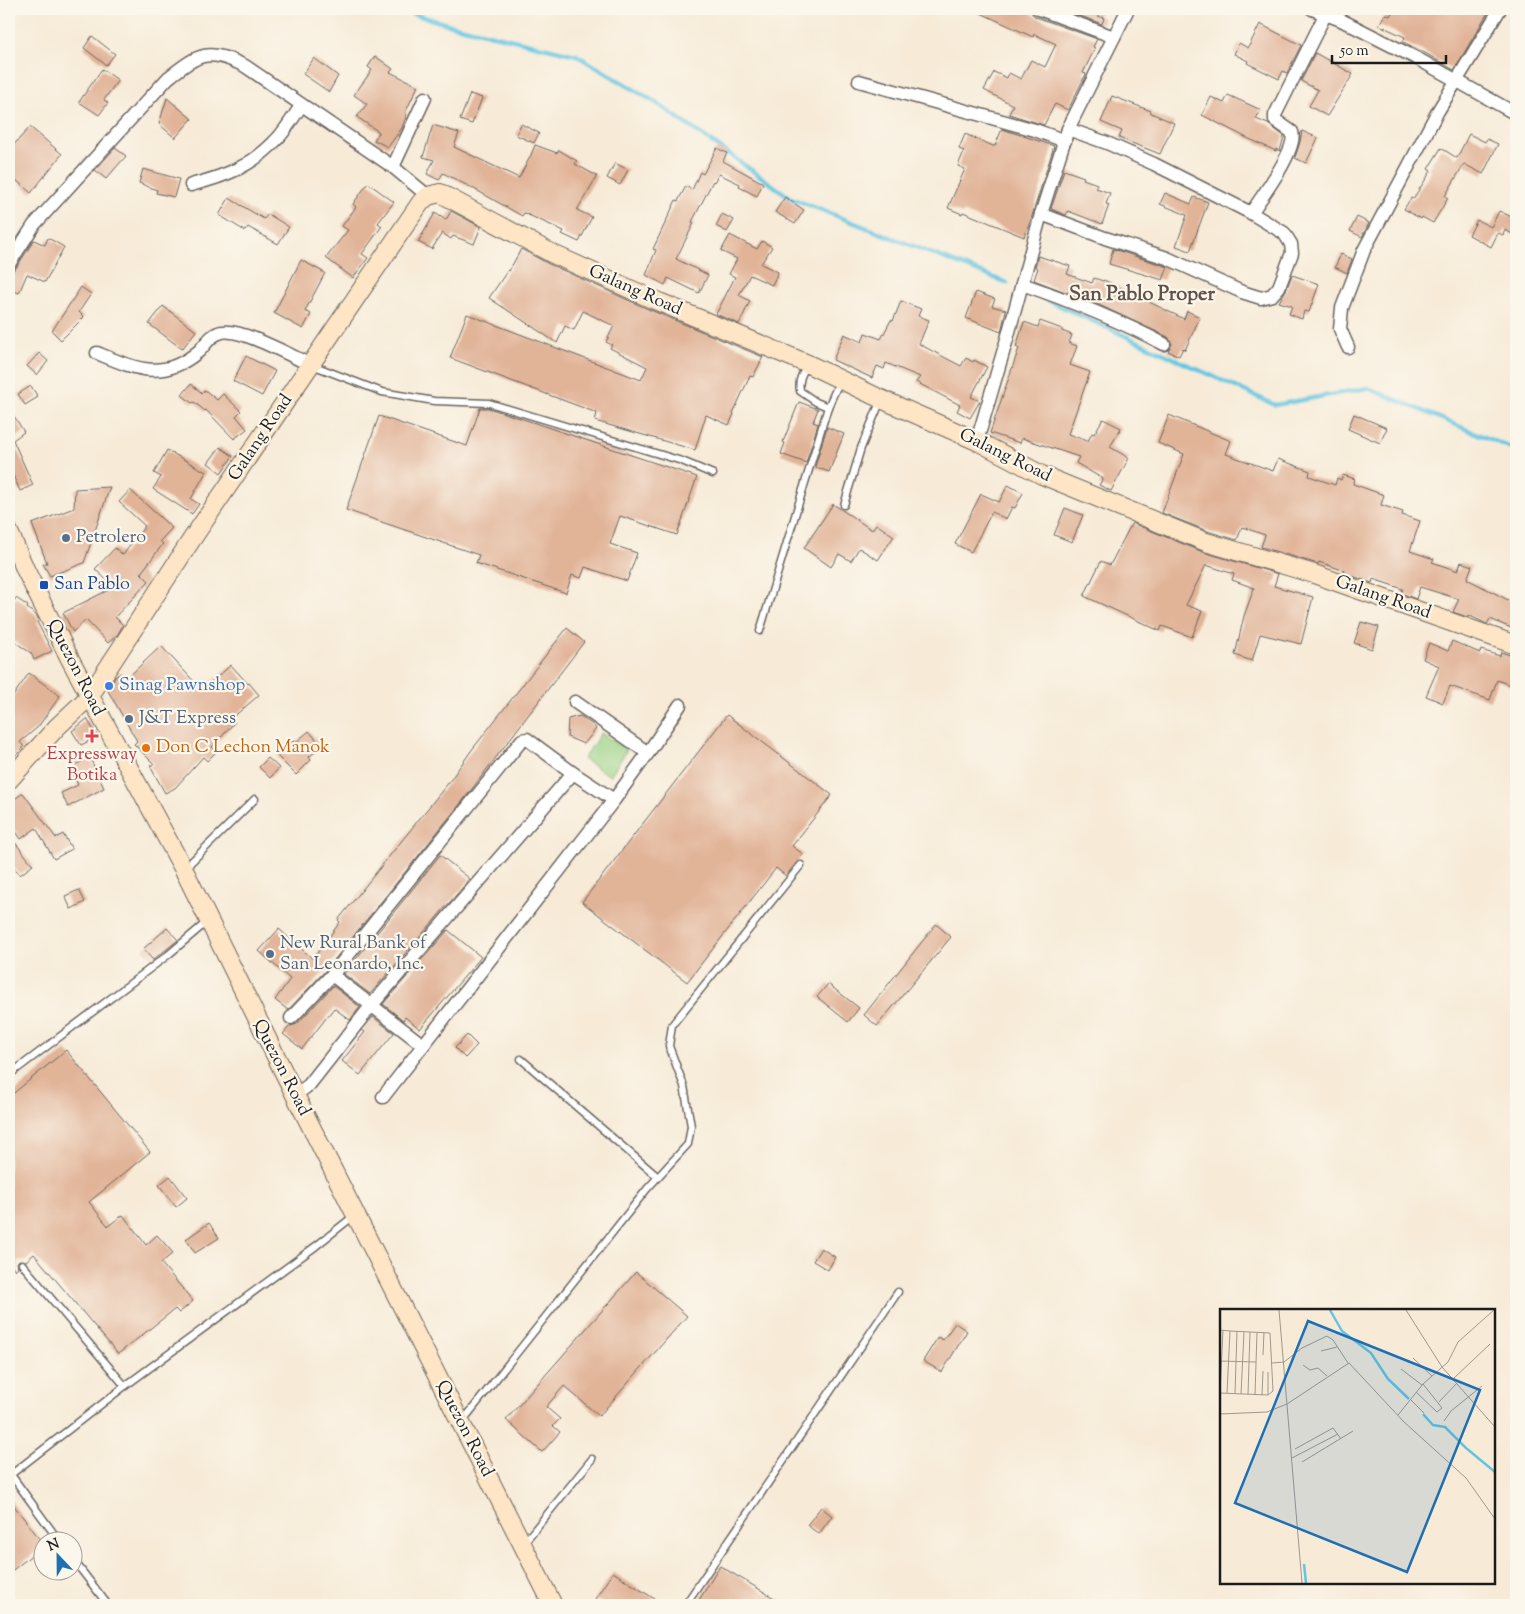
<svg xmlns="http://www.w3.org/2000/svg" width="1525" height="1614" viewBox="0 0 1525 1614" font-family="'Sorts Mill Goudy',serif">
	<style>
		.green { fill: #9ad285; stroke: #5b7750 }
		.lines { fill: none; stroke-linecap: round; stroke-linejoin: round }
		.stream { stroke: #63c5e1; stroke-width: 4.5 }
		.building { fill: #e1b397 }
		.lane-casing { stroke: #69645e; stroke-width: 9 }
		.street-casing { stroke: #69645e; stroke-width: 15 }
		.secondary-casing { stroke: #69645e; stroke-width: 20 }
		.lane { stroke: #fff; stroke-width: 6 }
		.street { stroke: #fff; stroke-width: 12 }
		.secondary { stroke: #fde5c5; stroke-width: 18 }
		.service-dot { fill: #5c6f8a; stroke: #fbf7ec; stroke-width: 2 }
		.transit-dot { fill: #1a4fb4; stroke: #fbf7ec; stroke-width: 2 }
		.shop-dot { fill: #3f7fe0; stroke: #fbf7ec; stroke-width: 2 }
		.health-dot { fill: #e0444e; stroke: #fbf7ec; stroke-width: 2 }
		.food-dot { fill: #e8710a; stroke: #fbf7ec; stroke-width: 2 }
		.labels { text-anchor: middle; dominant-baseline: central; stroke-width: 4.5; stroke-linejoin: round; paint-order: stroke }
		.street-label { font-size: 18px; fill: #1c1c1c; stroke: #fbf7ec }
		.service-label { font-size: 18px; fill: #4e5e75; stroke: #fbf7ec; text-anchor: start }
		.transit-label { font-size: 18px; fill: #164399; stroke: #fbf7ec; text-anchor: start }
		.shop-label { font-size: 18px; fill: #366cbe; stroke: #fbf7ec; text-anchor: start }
		.food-label { font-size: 18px; fill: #c56008; stroke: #fbf7ec; text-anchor: start }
		.health-label { font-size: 18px; fill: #be3a42; stroke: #fbf7ec }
		.quarter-label { font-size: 20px; font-weight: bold; fill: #615147; stroke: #fbf7ec }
		.inset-river { fill: none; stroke: #63c5e1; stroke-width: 2.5 }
		.inset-road { fill: none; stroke: #9f988d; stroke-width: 1 }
		.view { fill: #1f6fb2; fill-opacity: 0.15; stroke: #1f6fb2; stroke-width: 2.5 }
		.inset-edge { fill: none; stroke: #1c1c1c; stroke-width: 2.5 }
	</style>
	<rect width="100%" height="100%" fill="#fbf7ec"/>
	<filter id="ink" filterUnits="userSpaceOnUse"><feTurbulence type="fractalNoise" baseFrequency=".02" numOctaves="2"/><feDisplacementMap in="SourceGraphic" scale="10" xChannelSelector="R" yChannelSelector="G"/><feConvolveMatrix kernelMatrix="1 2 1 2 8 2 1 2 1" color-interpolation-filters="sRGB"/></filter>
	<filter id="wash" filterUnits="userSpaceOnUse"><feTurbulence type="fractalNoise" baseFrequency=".0096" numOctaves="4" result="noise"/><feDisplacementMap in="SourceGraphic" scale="20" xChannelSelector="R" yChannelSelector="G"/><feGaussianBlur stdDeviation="1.12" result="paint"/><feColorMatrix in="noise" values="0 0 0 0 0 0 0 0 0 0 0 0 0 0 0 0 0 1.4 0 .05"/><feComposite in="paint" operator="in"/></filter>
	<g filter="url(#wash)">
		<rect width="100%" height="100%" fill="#f7ebd8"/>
		<polygon class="green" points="601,733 627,750 610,776 583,759"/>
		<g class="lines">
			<g class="stream">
				<polyline points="397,9 447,24 576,55 655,102 791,198 1007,283"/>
				<polyline points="1043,298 1275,405 1368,388 1516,450"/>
			</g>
		</g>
		<g id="blocks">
			<g class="building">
				<polygon points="972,9 1031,9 1032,14 1036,17 1097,39 1093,47 1095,48 1083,73 1086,74 1068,110 1055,104 1044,125 1009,114 1013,105 984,90 994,72 1007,78 1009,73 1021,79 1031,60 1045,67 1056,44 1034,34 1033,37"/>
				<polygon points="1062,9 1102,9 1098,16 1104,18 1102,24"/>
				<polygon points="1394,9 1407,9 1417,13 1419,9 1490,9 1454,70 1420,50 1403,42 1405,37 1379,25 1385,14 1390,16"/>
				<polygon points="1260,24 1301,45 1287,73 1283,71 1279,79 1247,63 1248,61 1234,54 1239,43 1248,48"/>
				<polygon points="92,36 115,54 106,65 84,48"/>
				<polygon points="1315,53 1353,74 1327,116 1309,106 1318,90 1301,81"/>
				<polygon points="375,56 393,69 390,72 418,86 405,113 407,114 402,128 388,147 374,140 379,132 357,117 367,104 354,95 372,70 368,67"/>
				<polygon points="314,58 338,76 329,92 303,74"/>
				<polygon points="102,69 118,80 104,100 108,103 99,115 79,102"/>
				<polygon points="470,94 482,98 472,124 460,120"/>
				<polygon points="1228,95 1261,110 1256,119 1268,124 1284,136 1280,151 1276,149 1276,151 1247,138 1202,115 1211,97 1224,103"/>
				<polygon points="1112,96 1151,111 1151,113 1174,123 1160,154 1119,138 1122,131 1101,122"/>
				<polygon points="167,98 192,119 175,138 159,124"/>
				<polygon points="521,124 539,133 534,143 516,135"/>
				<polygon points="433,125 459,133 454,147 519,178 531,155 535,145 557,153 559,150 577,161 575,164 597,176 577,210 592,217 579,242 562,234 564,231 524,213 522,216 478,191 443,173 439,180 427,174 434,160 423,157"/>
				<polygon points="30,127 62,154 31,193 9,174 9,150"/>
				<polygon points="1002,129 1054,146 1031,219 1024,237 963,212 962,214 948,208 965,169 958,166 964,151 959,149 965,134 993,146 995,146"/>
				<polygon points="1302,131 1318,138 1306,163 1295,158 1300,142"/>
				<polygon points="1469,134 1485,142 1487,139 1498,144 1483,174 1464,164 1445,196 1448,198 1433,223 1422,217 1421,219 1404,209 1411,198 1413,199 1431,171 1428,169 1441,148 1457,158"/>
				<polygon points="115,148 126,156 106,179 95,170"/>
				<polygon points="717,148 727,153 723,161 763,183 757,196 739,187 740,184 719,174 714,182 713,181 692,222 694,223 676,259 708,275 699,293 668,278 665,285 646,275 656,250 653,249 676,200 678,201 686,186 692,190 700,172 703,174"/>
				<polygon points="615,163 628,170 620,185 607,178"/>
				<polygon points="143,169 179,179 174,197 156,193 157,190 139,183"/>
				<polygon points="1064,170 1084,177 1083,179 1097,184 1096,188 1110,193 1106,204 1109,205 1102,224 1068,211 1066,215 1051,209"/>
				<polygon points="368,183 394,202 378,223 382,226 362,254 368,258 353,278 326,258 348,230 342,226 356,207 353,204"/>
				<polygon points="1165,193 1191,204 1194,197 1208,202 1190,251 1176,246 1187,215 1160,204"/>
				<polygon points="785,197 804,210 795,224 775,212"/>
				<polygon points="229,198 264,219 268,214 289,227 278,244 248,227 245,231 219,215"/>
				<polygon points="451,211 481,227 474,244 453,236 451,239 442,233 432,249 418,242 435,213 446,220"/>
				<polygon points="1499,211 1516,219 1516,236 1505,230 1503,235 1498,233 1491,247 1469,235 1477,220 1491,227"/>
				<polygon points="722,214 734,220 727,232 716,226"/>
				<polygon points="1357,217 1369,223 1362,237 1350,231"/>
				<polygon points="730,235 757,249 762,241 772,247 761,264 778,272 772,285 750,275 739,295 750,301 739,324 716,314 735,277 729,274 737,259 721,251"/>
				<polygon points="48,238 64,247 45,282 27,274 19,293 9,289 9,272 16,268 34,240 45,245"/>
				<polygon points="521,249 549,264 648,309 763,357 753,377 750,376 733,413 734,414 729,425 706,415 695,450 595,421 597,413 450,358 467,314 641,380 647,367 610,348 612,345 606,342 614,326 583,311 574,330 565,326 557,343 489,298 508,270 509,271"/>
				<polygon points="1113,249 1168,267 1163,280 1109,264"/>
				<polygon points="1341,254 1352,259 1347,273 1335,267"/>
				<polygon points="1038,256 1070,266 1067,274 1092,283 1094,278 1103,281 1104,280 1184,319 1187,311 1200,317 1185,350 1183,348 1179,356 1168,351 1172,344 1168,337 1097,304 1034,280 1038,268 1035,267"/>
				<polygon points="301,260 325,273 305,311 311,314 303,329 274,313"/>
				<polygon points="1292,275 1319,284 1309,312 1304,311 1302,319 1289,314 1292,306 1279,302 1286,290"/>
				<polygon points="81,287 91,294 79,312 84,317 61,340 52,331"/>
				<polygon points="976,292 995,299 992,306 1006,310 1001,332 966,318"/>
				<polygon points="901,301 921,309 918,316 929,320 919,344 961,366 966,358 973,362 974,360 987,367 971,397 980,401 970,418 957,411 960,405 916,382 920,377 886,363 884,369 877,366 872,378 833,360 844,334 862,342 865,333 881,339 891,320 893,321"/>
				<polygon points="163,306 196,331 182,349 149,324"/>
				<polygon points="1040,321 1062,329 1062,331 1072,335 1069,343 1077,346 1070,365 1090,372 1068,434 1088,441 1092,433 1094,434 1103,419 1121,428 1110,447 1129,458 1111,491 1099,485 1103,479 1076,463 1079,457 1022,438 1020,443 990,433 1019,348 1016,347 1024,322 1038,327"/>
				<polygon points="39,353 48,361 37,375 27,366"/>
				<polygon points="246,356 275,371 262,396 233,381"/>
				<polygon points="191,384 202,393 205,390 217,400 223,394 241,411 236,416 247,429 234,439 206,410 205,411 194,402 192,403 182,395"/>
				<polygon points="31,386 38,397 25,405 18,394"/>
				<polygon points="799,402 818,409 813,422 818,424 806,463 781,454 785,443 783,442"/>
				<polygon points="9,408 24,432 13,440 33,485 20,491 9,466"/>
				<polygon points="480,408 488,408 523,419 697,477 677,535 620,516 610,544 637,553 627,581 585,567 581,578 572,575 566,593 476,563 479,555 346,510 379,416 467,446"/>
				<polygon points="1354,414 1387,428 1380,443 1348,429"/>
				<polygon points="1169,415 1231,441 1226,454 1273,471 1278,459 1310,471 1309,476 1335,485 1337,478 1341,480 1343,475 1355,479 1353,484 1384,495 1381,505 1403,512 1402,515 1420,521 1410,551 1434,559 1432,562 1458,571 1461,562 1472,566 1467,579 1516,604 1516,630 1490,619 1487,624 1468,615 1467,617 1453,612 1459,599 1420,587 1416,599 1401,593 1403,589 1373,579 1372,583 1344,573 1345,571 1319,562 1318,564 1261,547 1265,535 1242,527 1237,540 1210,532 1162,513 1184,454 1158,443"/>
				<polygon points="827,427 844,434 829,472 815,467"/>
				<polygon points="220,447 233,456 221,473 208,463"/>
				<polygon points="167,450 206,472 191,499 199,504 192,514 153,489 161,477 154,473"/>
				<polygon points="1008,485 1023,493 1015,508 1012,507 1006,519 992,512 971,552 955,544 981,494 999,502"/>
				<polygon points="110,487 84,563 50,576 43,564 47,563 32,524 74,508 75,489"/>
				<polygon points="130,490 172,528 160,541 163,544 141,573 149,581 115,617 123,625 118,634 108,643 86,620 73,632 63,613 114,587 95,569 115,548 123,555 145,526 119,502"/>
				<polygon points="833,504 872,530 876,524 894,536 878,560 859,548 851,561 839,554 831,567 804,548"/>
				<polygon points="1065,508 1083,515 1072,542 1054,535"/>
				<polygon points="1132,523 1203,552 1278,574 1274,586 1313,597 1301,644 1260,634 1252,661 1235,655 1244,616 1254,588 1232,580 1234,574 1206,565 1186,605 1202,611 1192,637 1162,626 1160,631 1084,596 1101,561 1110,565"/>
				<polygon points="16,598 28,606 27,608 36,615 39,620 37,622 52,651 34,660 31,653 9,638 9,608"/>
				<polygon points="1361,622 1379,627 1372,649 1354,643"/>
				<polygon points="567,628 584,642 465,798 326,970 288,1010 275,1000 290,979 259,951 279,929 313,959 340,922 338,920 449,782 471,751"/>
				<polygon points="1452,641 1480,653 1481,650 1500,656 1501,652 1516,657 1516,677 1513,686 1497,680 1490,700 1450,686 1443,703 1426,696 1439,666 1423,659 1429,643 1448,651"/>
				<polygon points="161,646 202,690 231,665 248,684 249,683 259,695 231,719 235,722 212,747 217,751 207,761 203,757 175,788 165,793 150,766 154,764 134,744 137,741 107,689 115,677 121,673 125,680"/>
				<polygon points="29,673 60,696 38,727 20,742 24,747 9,762 9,700 13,696"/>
				<polygon points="727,715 832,795 792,846 803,854 786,876 776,868 687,982 582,902"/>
				<polygon points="580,716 593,725 596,729 584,744 567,737 568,719"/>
				<polygon points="87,719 98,737 81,745 72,731"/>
				<polygon points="309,731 322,746 309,757 311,760 296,775 277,756 293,741 295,743"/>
				<polygon points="90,758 104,788 68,807 61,793 78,785 70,767"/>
				<polygon points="268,758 279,768 270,778 259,767"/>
				<polygon points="23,793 56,838 63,834 72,849 54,859 36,828 21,839 9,822 9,803"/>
				<polygon points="9,835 33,865 20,875 9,861"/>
				<polygon points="440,855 470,879 370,994 344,974"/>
				<polygon points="79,890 85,902 71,909 65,896"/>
				<polygon points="936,924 951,937 877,1026 864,1015"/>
				<polygon points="167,928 178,940 153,960 143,949"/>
				<polygon points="448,930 481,957 420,1029 405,1017 403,1020 383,1004"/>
				<polygon points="828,984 859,1008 848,1022 817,997"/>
				<polygon points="333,986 360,1007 350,1020 334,1008 302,1049 283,1034 290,1026 297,1024"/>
				<polygon points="373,1017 394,1033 360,1075 342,1061 365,1032 362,1030"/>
				<polygon points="467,1035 477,1045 465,1058 455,1048"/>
				<polygon points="66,1050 150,1152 89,1202 108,1226 123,1215 146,1245 157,1235 173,1253 161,1263 193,1301 179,1313 175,1309 118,1354 34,1254 26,1261 19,1260 17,1263 18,1267 15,1270 9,1262 9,1097"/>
				<polygon points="170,1176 187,1198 176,1207 159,1185"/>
				<polygon points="209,1223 219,1238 195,1253 186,1239"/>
				<polygon points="821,1248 835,1257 828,1270 813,1261"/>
				<polygon points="636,1272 687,1316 599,1416 564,1386 546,1407 560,1419 553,1426 560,1432 542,1452 506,1420"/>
				<polygon points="955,1323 967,1331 942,1372 923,1361 938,1337 943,1340"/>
				<polygon points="9,1499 42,1542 42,1547 9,1573"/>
				<polygon points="821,1507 832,1516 819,1534 807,1525"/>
				<polygon points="720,1566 786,1605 696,1605"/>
				<polygon points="613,1572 664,1605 605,1605 595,1599"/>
			</g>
		</g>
	</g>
	<g filter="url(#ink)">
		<use href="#blocks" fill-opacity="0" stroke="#69645e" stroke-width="1"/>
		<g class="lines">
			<defs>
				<g id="lane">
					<polyline points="312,365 382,392 434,401 489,403 682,461 713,474"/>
					<path d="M807 365C802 374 798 380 800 391L816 402 828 407"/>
					<polyline points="844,505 861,448 881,400"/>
					<polyline points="760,631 828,407 840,380"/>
					<polyline points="184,869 255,799"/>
					<polyline points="521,1059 658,1177"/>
					<polyline points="9,1075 168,955 208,921"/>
					<polyline points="22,1264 125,1386"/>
					<polyline points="462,1422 647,1189 688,1144 691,1126 684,1086 669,1046 672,1025 801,865"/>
					<polyline points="9,1472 60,1542"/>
					<polyline points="9,1476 125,1386 316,1246 355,1215"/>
					<polyline points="523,1544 592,1459"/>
					<polyline points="72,1558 108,1605"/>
					<polyline points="685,1605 898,1292"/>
				</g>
				<g id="street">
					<polyline points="1039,9 1114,37"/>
					<polyline points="1312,9 1341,20 1418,59 1516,114"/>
					<polyline points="859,81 1035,130 1065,141"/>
					<polyline points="393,167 425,98"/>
					<path d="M191 185C226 176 253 166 279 137 287 128 294 116 301 106"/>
					<path d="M1251 213C1261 198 1298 149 1292 132L1275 120V115L1325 15"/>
					<polyline points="1041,214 1105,238 1167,258 1242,292 1261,298 1272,295 1279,287 1292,253 1291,244 1284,233 1251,213 1154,164 1107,143 1068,129"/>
					<path d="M9 264 34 225 168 78C200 53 207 48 245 66L393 167 428 196"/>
					<path d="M1022 284C1071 301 1118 320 1164 344"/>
					<polyline points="1348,347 1340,329 1342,308 1364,250 1438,111 1500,9"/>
					<path d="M97 353C136 369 163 382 199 351 206 344 211 334 222 332 241 328 291 356 311 365"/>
					<polyline points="977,441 1007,339 1041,214 1068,129 1128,9"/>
					<polyline points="575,702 648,753"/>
					<polyline points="332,975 423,1045"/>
					<polyline points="291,1018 332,975 522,740 527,739 573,773 614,800"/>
					<polyline points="295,1095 309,1085 371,1006 573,773"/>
					<polyline points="383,1097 614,800 648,753 680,705"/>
				</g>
				<g id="secondary">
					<polyline points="9,532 26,571 70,659 184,870 295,1095 553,1605"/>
					<polyline points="9,780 57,727 89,697 192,539 421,202 428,196 440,193 553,254 652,299 808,364 881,399 977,441 1042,475 1206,542 1314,574 1516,645"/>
				</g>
			</defs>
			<use href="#lane" class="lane-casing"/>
			<use href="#street" class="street-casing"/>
			<use href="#secondary" class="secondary-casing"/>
			<use href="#lane" class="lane"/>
			<use href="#street" class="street"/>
			<use href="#secondary" class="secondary"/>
		</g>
	</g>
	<g class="service-dot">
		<circle cx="66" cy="538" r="5"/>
		<circle cx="129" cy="719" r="5"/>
		<circle cx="270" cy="954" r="5"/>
	</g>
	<rect class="transit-dot" x="39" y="580" width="10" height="10" rx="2.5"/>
	<circle class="shop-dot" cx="109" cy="686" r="5"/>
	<path class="health-dot" d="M89.5 728.5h5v5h5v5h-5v5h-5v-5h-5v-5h5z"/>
	<circle class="food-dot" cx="146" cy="748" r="5"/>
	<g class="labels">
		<g class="street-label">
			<text transform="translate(635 291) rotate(24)">Galang Road</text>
			<text transform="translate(261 438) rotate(-56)">Galang Road</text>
			<text transform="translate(1005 456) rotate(26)">Galang Road</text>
			<text transform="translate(1383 598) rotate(19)">Galang Road</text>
			<text transform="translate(75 668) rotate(63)">Quezon Road</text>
			<text transform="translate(281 1068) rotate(63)">Quezon Road</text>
			<text transform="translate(464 1429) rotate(63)">Quezon Road</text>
		</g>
		<g class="service-label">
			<text x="76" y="538">Petrolero</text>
			<text x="139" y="719">J&amp;T Express</text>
			<text x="280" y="944">New Rural Bank of<tspan x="280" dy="21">San Leonardo, Inc.</tspan></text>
		</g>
		<g class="transit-label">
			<text x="54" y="585">San Pablo</text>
		</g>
		<g class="shop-label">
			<text x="119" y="686">Sinag Pawnshop</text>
		</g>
		<g class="food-label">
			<text x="156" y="748">Don C Lechon Manok</text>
		</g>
		<g class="health-label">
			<text x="92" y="755">Expressway<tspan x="92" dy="21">Botika</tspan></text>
		</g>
		<g class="quarter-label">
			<text x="1142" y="295">San Pablo Proper</text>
		</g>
	</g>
	<g transform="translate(1220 1309)">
		<rect width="275" height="275" fill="#f7ebd8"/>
		<path class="inset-river" d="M110 1 122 22 151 44 168 70 189 90M203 105 213 116 225 118 246 139M246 139 275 163M84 255 86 274"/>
		<path class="inset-road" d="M59 1 82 274M186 1 222 58M0 21 10 22 7 84M101 42 117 38M43 46 44 23M193 49 212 67M0 52 36 53M52 54 64 53 82 39 107 27 113 31 128 54M83 56 90 61 98 59 107 67M222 58 275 118M181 60 202 76M233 70 270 35M196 83 217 103 222 99 203 75M0 84 48 86 53 82 50 24 10 22M0 84 3 21M15 85 17 22M21 85 24 23M28 85 30 23M35 86 37 23M42 86 43 62M48 86V63M190 90 204 104M219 93 237 74M0 105 47 103 67 95 129 54 184 113 246 169 275 210M178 106 203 75 228 53 238 33 274 1M224 112 231 102 262 77M75 140 113 119 121 130M72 149 118 125M82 153 133 122"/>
		<path class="view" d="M88 12 260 81 187 263 15 194Z"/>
		<rect width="275" height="275" class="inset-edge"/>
	</g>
	<rect width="1525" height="1614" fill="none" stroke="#fbf7ec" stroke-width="30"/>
	<g transform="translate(58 1556) rotate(338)"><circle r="24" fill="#fbf7ec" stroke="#a29f99"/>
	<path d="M0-4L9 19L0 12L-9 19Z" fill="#1f6fb2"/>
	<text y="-8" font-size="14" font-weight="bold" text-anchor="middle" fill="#1c1c1c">N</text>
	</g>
	<path d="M1332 55v8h114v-8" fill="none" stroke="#1c1c1c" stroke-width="2.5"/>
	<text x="1340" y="55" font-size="15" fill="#1c1c1c" stroke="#fbf7ec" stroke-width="4" paint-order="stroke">50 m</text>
</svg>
